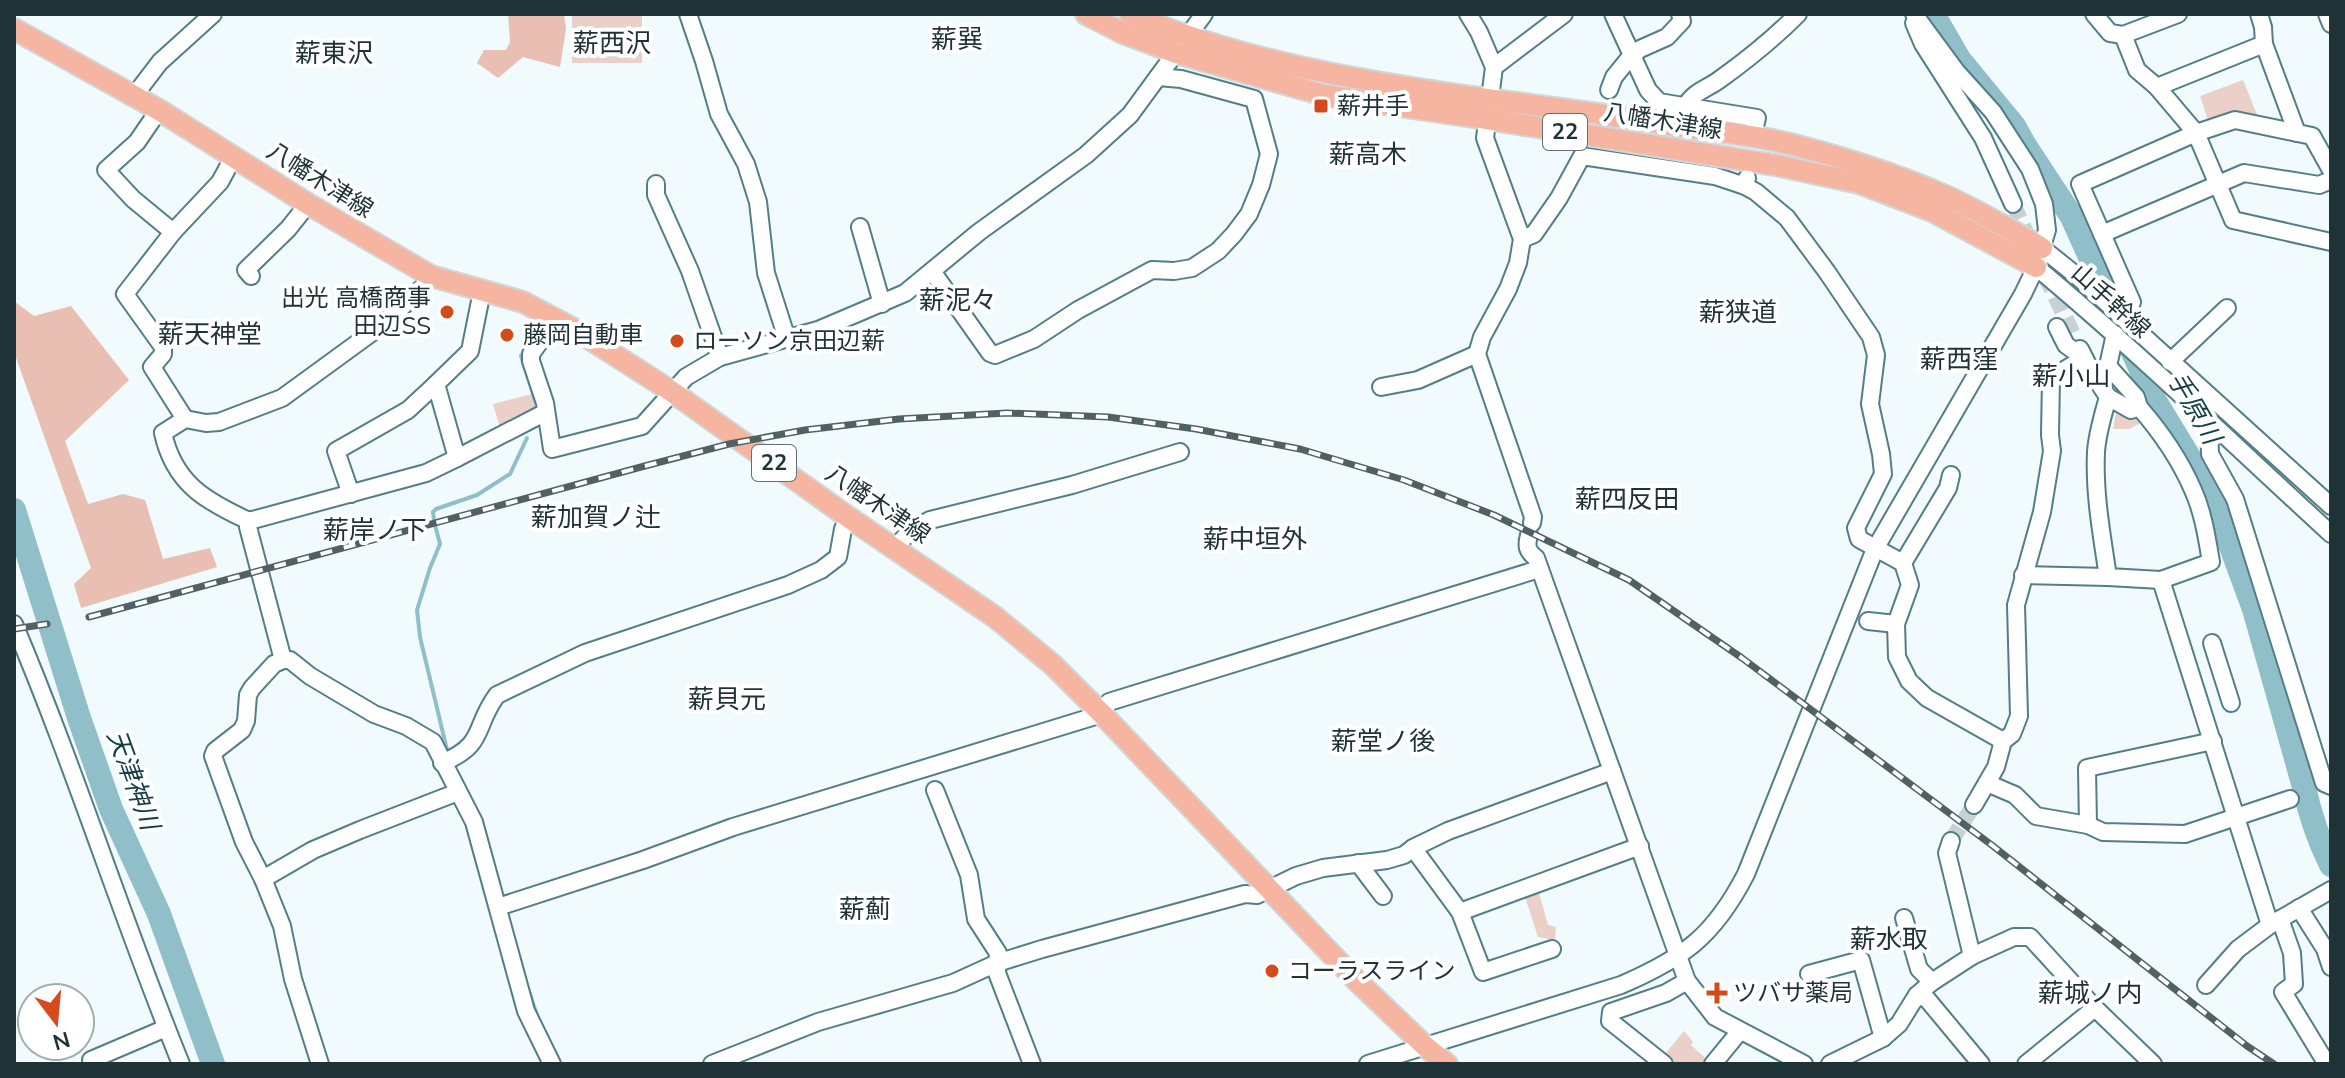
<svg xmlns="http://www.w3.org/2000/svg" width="2345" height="1078" viewBox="0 0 2345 1078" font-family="'Nunito Sans','Noto Sans JP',sans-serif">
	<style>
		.green { fill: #ead0c8 }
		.forest { fill: #e8bfb2 }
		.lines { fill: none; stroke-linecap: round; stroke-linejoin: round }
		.stream { stroke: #91bfc9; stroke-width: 4 }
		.river { stroke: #91bfc9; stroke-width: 24 }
		.minor-tunnel { stroke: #c7d2d4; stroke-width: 16; stroke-dasharray: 16 8; stroke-linecap: butt }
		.minor-casing { stroke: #537e87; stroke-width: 20 }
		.major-casing { stroke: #d2d6d7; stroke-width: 24 }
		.minor { stroke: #fff; stroke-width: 16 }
		.major { stroke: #f5b5a0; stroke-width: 20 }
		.rail-casing { stroke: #506164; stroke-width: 7 }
		.rail { stroke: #fff; stroke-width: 4; stroke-dasharray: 12; stroke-linecap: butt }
		.poi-dot { fill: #d34b1b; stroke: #fff; stroke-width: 3 }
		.labels { text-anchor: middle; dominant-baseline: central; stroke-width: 8; stroke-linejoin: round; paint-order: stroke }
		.shield { fill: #fff; stroke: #627072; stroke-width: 2 }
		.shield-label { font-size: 22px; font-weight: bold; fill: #1f3236 }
		.poi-label { font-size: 24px; fill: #1f3236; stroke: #fff; text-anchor: start }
		.street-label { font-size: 24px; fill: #1f3236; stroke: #fff }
		.neighbourhood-label { font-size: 26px; fill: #1f3236; stroke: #fff }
		.water-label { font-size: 26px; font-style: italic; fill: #143f47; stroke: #fff }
	</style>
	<rect width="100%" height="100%" fill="#f1fafc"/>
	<g class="green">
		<rect x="572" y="14" width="70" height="49"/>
		<polygon points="2243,80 2258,117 2232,112 2208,120 2200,96"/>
		<polygon points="532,394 536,409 501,432 493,404"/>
		<polygon points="2117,407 2148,419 2129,429 2113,429"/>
		<polygon points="1538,889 1548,925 1556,927 1555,940 1538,937 1524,894"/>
		<polygon points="1684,1031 1693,1042 1691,1045 1710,1062 1707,1064 1676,1064 1665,1054"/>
	</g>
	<g class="forest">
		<polygon points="508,14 564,14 566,29 560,67 523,57 498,78 477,63 484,50 506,50 510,42"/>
		<polygon points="14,301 34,316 71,306 129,380 65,441 88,504 123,494 145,500 163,559 210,548 217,567 81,608 74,584 91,568 14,352"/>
	</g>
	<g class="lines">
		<g class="stream">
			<polyline points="526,349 521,356 536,403"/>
			<polyline points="434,520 433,512 436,509 477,495 510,474 527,438"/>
			<polyline points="435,525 440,544 430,568 417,610 420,637 448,754"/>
			<polyline points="528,989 538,1018"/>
		</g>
		<g class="river">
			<path d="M1933 14 1959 59 2014 126 2024 144 2072 217 2155 401 2212 495 2254 609 2304 787C2310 815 2318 839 2331 865"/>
			<polyline points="14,510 79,718 111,809 159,914 213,1064"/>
		</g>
		<g class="minor-tunnel">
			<polyline points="2013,204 2031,243"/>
			<polyline points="2045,275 2073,334"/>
			<polyline points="1951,841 1974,805"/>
		</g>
		<defs>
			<g id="minor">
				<polyline points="688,14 704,61 719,114 746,164 758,202 766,273 787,339"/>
				<polyline points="1468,14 1479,32 1494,67 1485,138 1522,239 1518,263 1508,289 1482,337 1477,354 1533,517 1532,523"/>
				<polyline points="1613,14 1648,90 1659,102 1757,118 1755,126"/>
				<polyline points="2094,14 2110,33 2123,35 2178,14"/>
				<polyline points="2259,14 2263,27 2264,44 2297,133"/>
				<polyline points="2327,14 2331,24"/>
				<polyline points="1914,23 1923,44 1983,138 2013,204"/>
				<polyline points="2123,35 2137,70 2157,87 2196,133 2235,120 2312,136 2331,170"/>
				<polyline points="1494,67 1564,14"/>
				<polyline points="2157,87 2264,44"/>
				<polyline points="1609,90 1614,77 1631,56 1640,49 1667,37 1682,21 1680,14"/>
				<polyline points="134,96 160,62 213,14"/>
				<path d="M1685 107C1694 91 1705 90 1719 80 1747 60 1774 38 1798 14"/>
				<polyline points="159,110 137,142 106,170 133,199 173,232"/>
				<polyline points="1747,178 1745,186 1756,192 1787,218 1827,272 1871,337 1876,355 1870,404 1881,454 1883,474 1856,528 1859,539 1903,563 1910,585 1896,624 1897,657 1909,681 1927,698 2003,741 1996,767 1974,805"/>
				<polyline points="656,184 656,195 690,271 720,357"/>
				<polyline points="860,227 882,304"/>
				<polyline points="2102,234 2244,173 2319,185 2331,180"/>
				<polyline points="1522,239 1534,234 1559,198 1582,156 1715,176 1745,186"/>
				<polyline points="2042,248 2077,276 2331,506"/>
				<path d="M2036 267C2138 352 2233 444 2331 534"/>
				<polyline points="932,271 990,353 995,355 1034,339 1078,310 1152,270 1174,271 1192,268 1218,251 1234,234 1249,214 1261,185 1269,154 1254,99 1181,79 1158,77"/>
				<polyline points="251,276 246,270 288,229 308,204"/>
				<path d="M431 276 422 288 385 323 282 398 219 422 206 423 185 419 163 433C174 483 205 501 249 521L426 473 457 458 436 384 470 351 482 291"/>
				<polyline points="556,319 531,354 531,361 545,403 552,449 642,426 686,377 720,357 818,330 905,293 979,232 1086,155 1130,115 1204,14"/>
				<polyline points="2126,321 2132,302 2080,184 2196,133 2233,220 2331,242"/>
				<path d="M2115 334 2108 366 2136 397 2139 407 2131 410 2108 397C2103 415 2097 434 2096 452 2094 494 2102 536 2108 577L2161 580 2270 925"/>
				<polyline points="2080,349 2091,371 2108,397"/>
				<polyline points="2170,362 2227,308"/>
				<polyline points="1381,387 1418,380 1477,354"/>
				<path d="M2139 407C2160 431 2180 460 2193 490 2203 512 2207 538 2211 562L2161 580"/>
				<polyline points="185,419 152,367 163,354 163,347 125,294 173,232 220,182 234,156"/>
				<polyline points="2209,422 2210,454 2235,499 2324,783 2331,786"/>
				<polyline points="457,458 546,412"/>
				<polyline points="351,494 336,451 408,410 436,384"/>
				<polyline points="249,521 248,527 283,660"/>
				<path d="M1529 535C1526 546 1527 551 1536 558L1687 981 1715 1017 1804 1064"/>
				<polyline points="896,547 910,531 930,520 1072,485 1180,452"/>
				<polyline points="1903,563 1948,488 1951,475"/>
				<polyline points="2023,575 2108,577"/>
				<polyline points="1868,621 1896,624"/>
				<path d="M14 624C75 768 122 919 181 1064"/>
				<polyline points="2212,643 2231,703"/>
				<polyline points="2003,741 2012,734 2019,716 2016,605 2042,512 2052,451 2050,435 2051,378 2084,358 2066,345 2057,327"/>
				<path d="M442 763C487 744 473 727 497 695L585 653 788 585 821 570 838 557 843 529 848 517"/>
				<polyline points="1987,783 2015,795 2036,816 2088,825 2103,832 2185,834 2290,799"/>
				<polyline points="935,790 969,875 976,919 998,953 997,973 1032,1064"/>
				<polyline points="2088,825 2087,768 2213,741"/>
				<polyline points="1951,841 1947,853 1972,956"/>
				<polyline points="1413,848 1460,912 1483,972 1552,949"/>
				<polyline points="1358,863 1383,896"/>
				<polyline points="263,879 313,850 360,830 458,792"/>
				<polyline points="498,907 643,860 733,827 1102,714 1109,702 1539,569"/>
				<polyline points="2299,908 2325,949 2331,967"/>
				<polyline points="1460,912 1640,846"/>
				<polyline points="1904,918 1919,969 1932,982"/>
				<polyline points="2280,919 2292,953 2294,984 2283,992 2325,1061 2331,1062"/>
				<polyline points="1809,974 1861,960 1883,1038"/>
				<polyline points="2206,985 2238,949 2270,925 2331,890"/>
				<polyline points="1917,995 1927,999 1981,1064"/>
				<polyline points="91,1060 166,1028"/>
				<polyline points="320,1064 293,979 282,926 263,879 244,842 213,756 215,751 242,730 246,721 248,695 252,688 274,664 283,660 290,660 310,676 374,714 406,726 433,742 474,822 526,1011 552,1064"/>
				<polyline points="712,1064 818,1022 953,983 997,963 1042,949 1245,894 1257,895 1296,876 1323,868 1387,860 1404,855 1413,848 1448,831 1612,771"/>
				<path d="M1368 1064 1621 985C1684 958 1714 936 1746 874L1875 549 2023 294 2036 267 2047 230 2044 204 2030 169 1993 112 1956 71 1914 14"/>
				<polyline points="1664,1064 1610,1021 1611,1012 1666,993 1687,981"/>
				<polyline points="1713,1064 1740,1031"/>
				<polyline points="1830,1064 1883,1038 1899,1024 1917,995 1932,982 1972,956 2014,937 2030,937 2095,1008 2153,1064"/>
				<polyline points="2026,1064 2095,1008"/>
			</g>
			<g id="major">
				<polyline points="1086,14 1123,33 1176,53 1324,95 1487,119 1780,166 1859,183 1932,211 2036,267"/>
				<path d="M1130 14C1299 86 1493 96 1673 125 1710 131 1749 134 1786 143 1838 156 1892 173 1941 194 1976 209 2009 229 2042 248"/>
				<polyline points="14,29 159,110 308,204 431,276 523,302 574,329 671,391 848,517 995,617 1053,665 1102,714 1356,980 1426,1047 1447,1064"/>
			</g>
		</defs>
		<use href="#minor" class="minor-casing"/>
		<use href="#major" class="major-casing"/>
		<use href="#minor" class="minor"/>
		<use href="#major" class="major"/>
		<defs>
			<g id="rail">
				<polyline points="89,617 641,467 729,444 805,430 899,419 1007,413 1108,417 1196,429 1300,449 1404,480 1494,515 1629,580 1742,658 1993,846 2247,1046 2274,1064"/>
				<polyline points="14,629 47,624"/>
			</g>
		</defs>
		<use href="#rail" class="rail-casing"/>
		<use href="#rail" class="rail"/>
	</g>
	<g class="poi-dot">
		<rect x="1313" y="98" width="16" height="16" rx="4"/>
		<circle cx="447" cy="312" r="8"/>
		<circle cx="507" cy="335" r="8"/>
		<circle cx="677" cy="341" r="8"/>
		<circle cx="1272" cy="971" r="8"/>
		<path d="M1713 981h8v8h8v8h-8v8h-8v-8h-8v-8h8z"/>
	</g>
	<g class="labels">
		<g class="shield">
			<rect x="1543" y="114" width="44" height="36" rx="6"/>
			<rect x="752" y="445" width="44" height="36" rx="6"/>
		</g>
		<g class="shield-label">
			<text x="1565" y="132">22</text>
			<text x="774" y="463">22</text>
		</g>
		<g class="poi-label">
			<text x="1337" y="106">薪井手</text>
			<text x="431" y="298" text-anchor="end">出光 高橋商事<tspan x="431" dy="28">田辺SS</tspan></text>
			<text x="523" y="335">藤岡自動車</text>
			<text x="693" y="341">ローソン京田辺薪</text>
			<text x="1288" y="971">コーラスライン</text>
			<text x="1733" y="993">ツバサ薬局</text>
		</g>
		<g class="street-label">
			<text transform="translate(1663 121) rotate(9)">八幡木津線</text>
			<text transform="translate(320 180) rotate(32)">八幡木津線</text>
			<text transform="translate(2111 301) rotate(42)">山手幹線</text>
			<text transform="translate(878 504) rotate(34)">八幡木津線</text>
		</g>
		<g class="neighbourhood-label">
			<text x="957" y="39">薪巽</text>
			<text x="612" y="43">薪西沢</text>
			<text x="334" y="53">薪東沢</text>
			<text x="1368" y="154">薪高木</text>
			<text x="958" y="300">薪泥々</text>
			<text x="1738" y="312">薪狭道</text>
			<text x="210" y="334">薪天神堂</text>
			<text x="1959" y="359">薪西窪</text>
			<text x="2071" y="376">薪小山</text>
			<text x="1627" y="499">薪四反田</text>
			<text x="596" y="517">薪加賀ノ辻</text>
			<text x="375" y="530">薪岸ノ下</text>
			<text x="1255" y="539">薪中垣外</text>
			<text x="727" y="699">薪貝元</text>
			<text x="1383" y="741">薪堂ノ後</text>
			<text x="865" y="909">薪薊</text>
			<text x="1889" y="939">薪水取</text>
			<text x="2090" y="993">薪城ノ内</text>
		</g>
		<g class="water-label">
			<text transform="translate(2194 408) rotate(60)">手原川</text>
			<text transform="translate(133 780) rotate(70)">天津神川</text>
		</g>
	</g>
	<rect width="2345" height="1078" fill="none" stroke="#1f3236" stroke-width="32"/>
	<g transform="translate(56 1022) rotate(164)"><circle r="38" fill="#ffffff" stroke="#a5adaf" stroke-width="2"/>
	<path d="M0-6L14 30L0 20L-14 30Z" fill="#d34b1b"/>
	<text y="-12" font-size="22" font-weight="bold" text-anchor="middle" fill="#1f3236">N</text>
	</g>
</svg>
